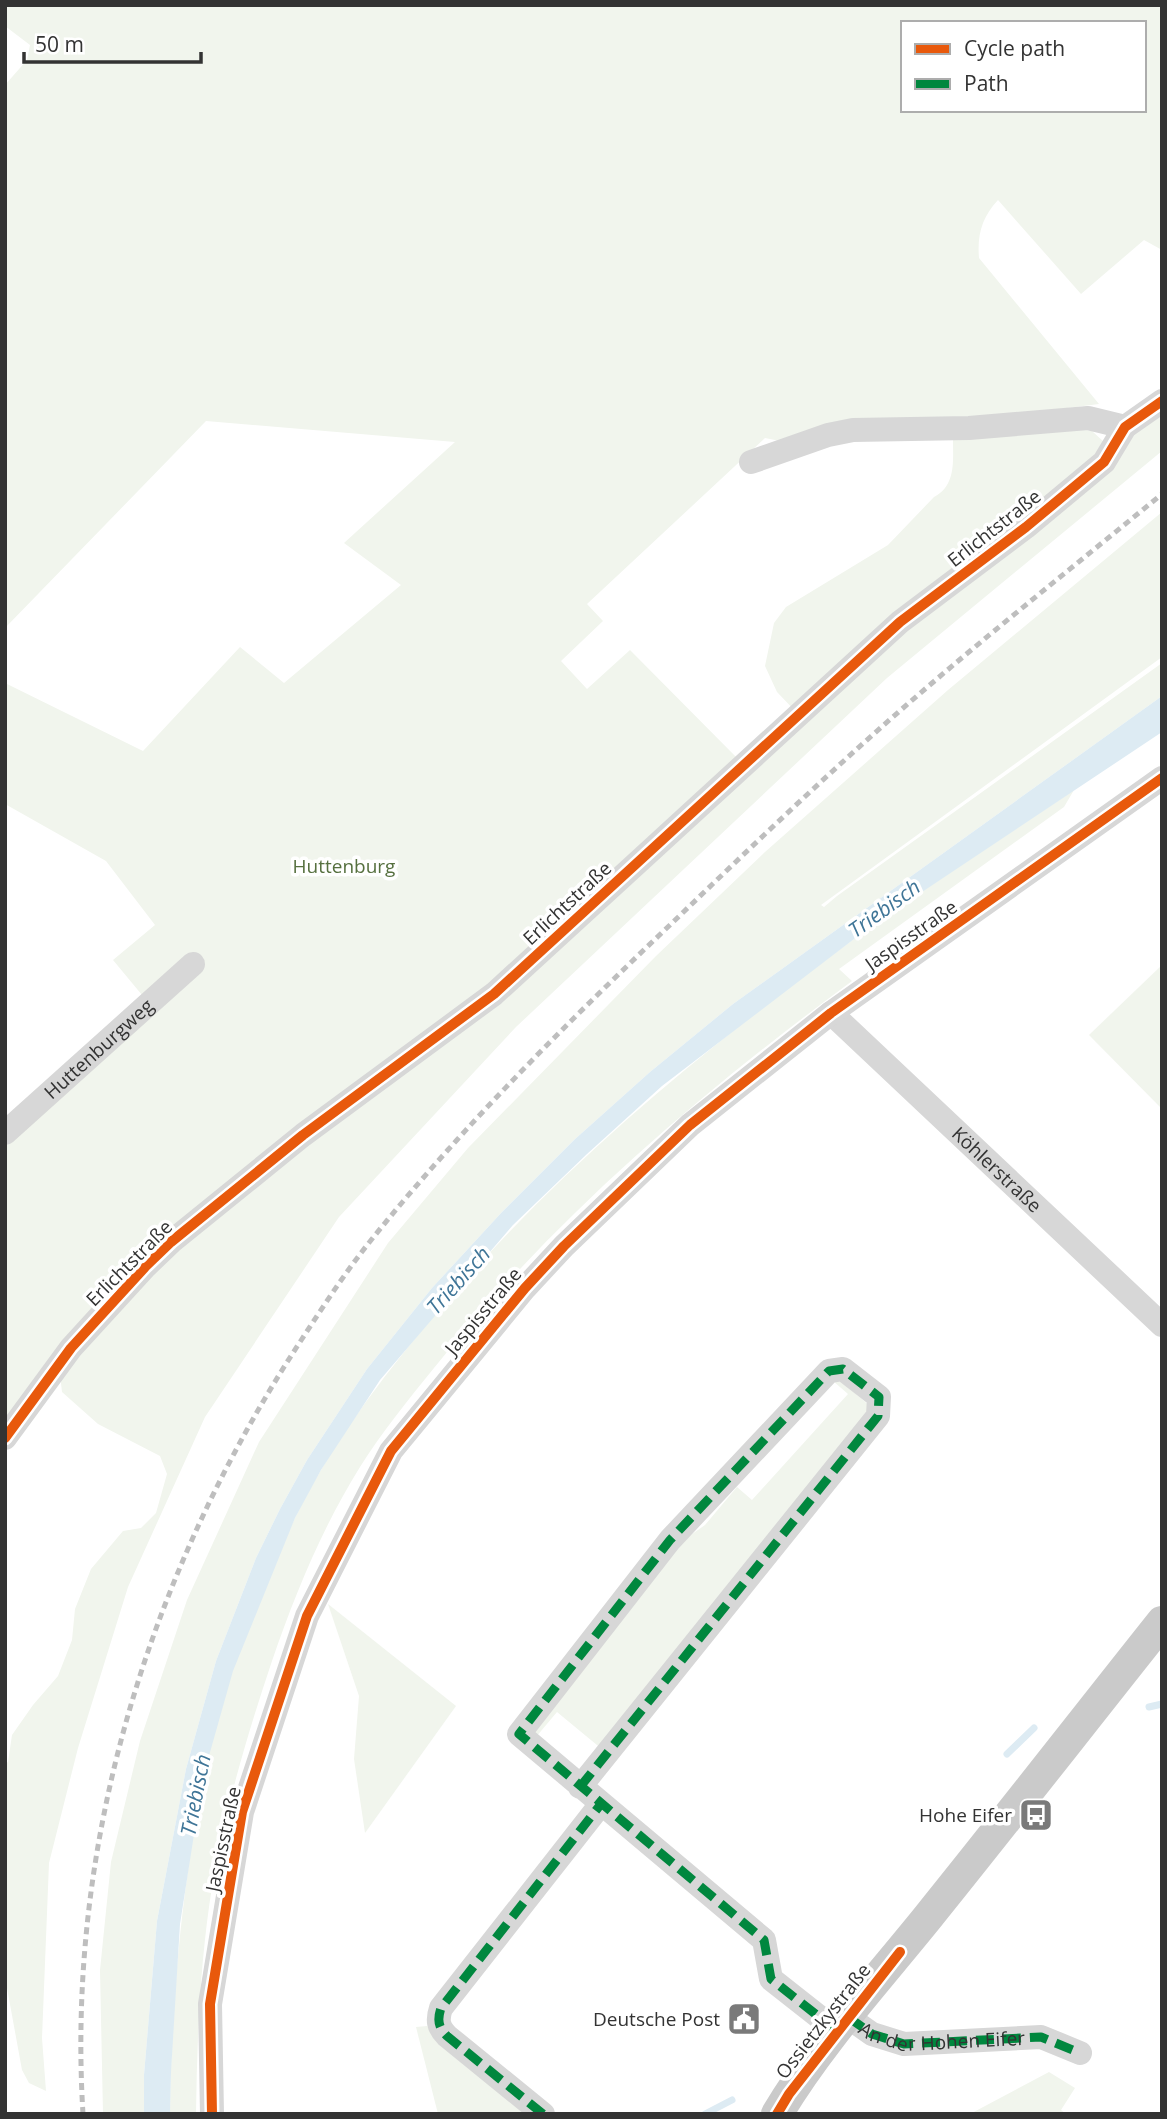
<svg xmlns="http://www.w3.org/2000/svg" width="1167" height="2119" viewBox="0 0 1167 2119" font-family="'Open Sans',sans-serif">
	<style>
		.green { fill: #f1f5ed; fill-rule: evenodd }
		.water { fill: #ddebf3 }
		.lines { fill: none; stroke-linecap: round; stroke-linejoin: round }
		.stream { stroke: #ddebf3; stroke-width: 7 }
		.minor { stroke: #d7d7d7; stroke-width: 24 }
		.major { stroke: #cacaca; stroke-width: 32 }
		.rail { stroke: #bebebe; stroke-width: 5; stroke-dasharray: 7 5; stroke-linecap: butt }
		.quiet { stroke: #00873e; stroke-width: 9; stroke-dasharray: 18 9; stroke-linecap: butt }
		.cycleway-casing { stroke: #fff; stroke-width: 15 }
		.cycleway { stroke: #e8590c; stroke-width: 10 }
		.labels { text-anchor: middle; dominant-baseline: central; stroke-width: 7; stroke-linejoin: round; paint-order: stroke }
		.street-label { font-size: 19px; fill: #333; stroke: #fff }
		.park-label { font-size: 19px; fill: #56703f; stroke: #fff }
		.poi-label { font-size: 19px; fill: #333; stroke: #fff; text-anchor: end }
		.water-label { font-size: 21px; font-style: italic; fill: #3f7597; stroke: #fff }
	</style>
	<rect width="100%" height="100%" fill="#fff"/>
	<g class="green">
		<path d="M5 5H1162V250L1144 240 1081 294 998 200C982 217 977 235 979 258L1099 404 790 443 765 438 587 604 603 621 561 661 587 689 630 650 743 764 798 714 777 692 765 666 774 623 786 607 888 545 934 497C956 486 953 461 953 440L1068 427 1092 431 1104 442 1097 452 1026 527 1125 427 1162 401V451L887 678 516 1027 339 1217 205 1417 128 1587 78 1748 49 1863 42 2038 46 2091 29 2083 22 2070 5 1977V1764L8 1762 12 1735 33 1705 58 1676 72 1640 75 1609 91 1569 123 1531 141 1528 156 1513 167 1474 160 1456 98 1424 62 1392 59 1366 5 1438V1125L142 995 113 960 155 925 106 861 5 804V683L143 751 240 647 284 683 401 585 344 543 455 442 206 421 5 628V85L27 60 30 45 5 26ZM903 23H1144V110H903Z"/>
		<polygon points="1162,512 1162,657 821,905 824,907 837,896 1162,663 1162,696 733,1004 650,1072 574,1140 502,1212 432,1288 367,1369 307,1460 280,1509 256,1558 216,1661 186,1769 157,1921 144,2075 144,2114 103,2114 100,1970 111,1862 140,1741 187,1600 259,1442 388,1243 468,1148 656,956 765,852 948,690"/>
		<path d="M1074 790 1064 807 839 969 852 981C699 1094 553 1219 434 1368 408 1400 382 1432 360 1467 322 1528 295 1594 272 1661 247 1735 225 1810 212 1887 200 1962 197 2038 196 2114H170C171 2023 178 1933 192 1843 196 1821 198 1798 203 1776 223 1688 255 1601 294 1520 330 1446 380 1380 433 1317 559 1166 711 1043 869 928 936 879 1006 836 1074 790Z"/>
		<polygon points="1162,965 1162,1109 1089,1035"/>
		<polygon points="833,1381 842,1382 871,1407 603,1750 557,1712 536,1737 533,1733 685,1539 705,1525 737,1487 752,1500 848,1394"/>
		<polygon points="328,1604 456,1706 365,1833 354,1759 359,1696"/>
		<polygon points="427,2026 533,2114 438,2114 416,2027"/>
		<polygon points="1049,2072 1075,2088 1061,2110 1066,2114 970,2114"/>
	</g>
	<polygon class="water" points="1162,696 1162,732 871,926 662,1086 587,1154 513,1225 380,1380 321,1470 295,1518 233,1671 203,1777 180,1924 171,2072 170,2114 144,2114 144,2075 157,1921 186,1769 216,1661 256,1558 280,1509 307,1460 367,1369 432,1288 502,1212 574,1140 650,1072 733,1004"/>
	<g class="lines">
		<g class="stream">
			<polyline points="1149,1707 1162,1704"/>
			<polyline points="1007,1754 1034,1728"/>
			<polyline points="705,2114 732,2100"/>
		</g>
		<g class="minor">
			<polyline points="751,462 828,435 853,430 969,428 1088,418 1125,427"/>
			<path id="s1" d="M831 1013 1162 1325"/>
			<path id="s2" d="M5 1133 193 964"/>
			<polyline points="5,1438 71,1348 146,1266 171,1242 303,1135 494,994 900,622 1026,527 1104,462 1125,427 1162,401"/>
			<polyline points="580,1787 878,1416 879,1397 843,1369 829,1371 670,1540 519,1734 764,1940 771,1979 837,2031"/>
			<path id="s3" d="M848 2017 872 2034 904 2044 1041 2037 1080 2053"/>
			<polyline points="212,2114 210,2004 242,1812 307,1616 391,1451 525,1288 564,1246 690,1125 831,1013 1162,778"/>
			<path d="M543 2114 447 2036C438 2027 437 2020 441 2008L601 1804"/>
		</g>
		<path class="major" d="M777 2114C818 2045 878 1979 928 1917 1007 1819 1084 1720 1162 1622"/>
		<path class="rail" d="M83 2114C66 1840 151 1570 300 1342 324 1305 348 1268 376 1234 466 1123 568 1022 671 924 749 849 828 773 910 702 992 631 1078 563 1162 494"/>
		<g class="quiet">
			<polyline points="580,1787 878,1416 879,1397 843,1369 829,1371 670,1540 519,1734 764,1940 771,1979 837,2031"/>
			<polyline points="848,2017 872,2034 904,2044 1041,2037 1080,2053"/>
			<path d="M543 2114 447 2036C438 2027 437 2020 441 2008L601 1804"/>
		</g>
		<defs>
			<g id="cycleway">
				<polyline points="5,1438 71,1348 146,1266 171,1242 303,1135 494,994 900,622 1026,527 1104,462 1125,427 1162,401"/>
				<polyline points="212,2114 210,2004 242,1812 307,1616 391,1451 525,1288 564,1246 690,1125 831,1013 1162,778"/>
				<polyline points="777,2114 789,2094 900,1952"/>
			</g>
		</defs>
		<use href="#cycleway" class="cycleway-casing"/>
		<use href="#cycleway" class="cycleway"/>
	</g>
	<defs>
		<symbol id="bus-square" viewBox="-11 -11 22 22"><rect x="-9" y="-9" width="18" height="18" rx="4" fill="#7a7a7a" stroke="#fff"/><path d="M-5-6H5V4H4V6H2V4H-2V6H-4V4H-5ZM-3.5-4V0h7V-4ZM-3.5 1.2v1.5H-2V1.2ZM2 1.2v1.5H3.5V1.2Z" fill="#fff"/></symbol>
		<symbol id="civic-square" viewBox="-11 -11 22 22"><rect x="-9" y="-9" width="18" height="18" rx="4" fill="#7a7a7a" stroke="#fff"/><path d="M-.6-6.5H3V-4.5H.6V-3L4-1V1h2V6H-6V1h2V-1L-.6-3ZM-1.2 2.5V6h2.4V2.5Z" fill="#fff"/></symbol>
	</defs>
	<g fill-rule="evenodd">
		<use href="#bus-square" x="1017" y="1796" width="38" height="38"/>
		<use href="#civic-square" x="725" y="2000" width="38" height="38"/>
	</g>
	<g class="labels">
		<g class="street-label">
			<text transform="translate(994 528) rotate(-38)">Erlichtstraße</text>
			<text transform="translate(567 903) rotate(-43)">Erlichtstraße</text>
			<text transform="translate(911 935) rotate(-35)">Jaspisstraße</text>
			<text stroke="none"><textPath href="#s2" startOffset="126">Huttenburgweg</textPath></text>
			<text stroke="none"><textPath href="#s1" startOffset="228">Köhlerstraße</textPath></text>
			<text transform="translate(129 1263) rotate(-45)">Erlichtstraße</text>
			<text transform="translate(483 1311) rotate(-50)">Jaspisstraße</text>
			<text transform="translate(223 1839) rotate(-78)">Jaspisstraße</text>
			<text transform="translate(823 2021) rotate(-52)">Ossietzkystraße</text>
			<text stroke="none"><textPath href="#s3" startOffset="100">An der Hohen Eifer</textPath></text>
		</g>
		<g class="park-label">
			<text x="344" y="866">Huttenburg</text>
		</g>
		<g class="poi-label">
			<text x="1012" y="1815">Hohe Eifer</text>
			<text x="720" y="2019">Deutsche Post</text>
		</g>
		<g class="water-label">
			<text transform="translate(884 908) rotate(-36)">Triebisch</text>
			<text transform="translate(458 1280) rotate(-48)">Triebisch</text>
			<text transform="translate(195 1795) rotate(-79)">Triebisch</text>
		</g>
	</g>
	<rect width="1167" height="2119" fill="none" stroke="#333333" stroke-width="14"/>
	<rect x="901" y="21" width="245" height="91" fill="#ffffff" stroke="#adadad" stroke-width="2"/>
	<rect x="915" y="44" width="35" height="10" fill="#e8590c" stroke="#adadad" stroke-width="2"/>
	<text x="964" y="56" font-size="21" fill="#333333">Cycle path</text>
	<rect x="915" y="79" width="35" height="10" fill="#00873e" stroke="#adadad" stroke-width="2"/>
	<text x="964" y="91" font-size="21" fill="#333333">Path</text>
	<path d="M24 52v10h177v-10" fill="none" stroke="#333333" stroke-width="3.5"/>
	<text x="35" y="52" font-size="21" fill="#333333" stroke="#ffffff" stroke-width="5" paint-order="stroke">50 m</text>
</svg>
